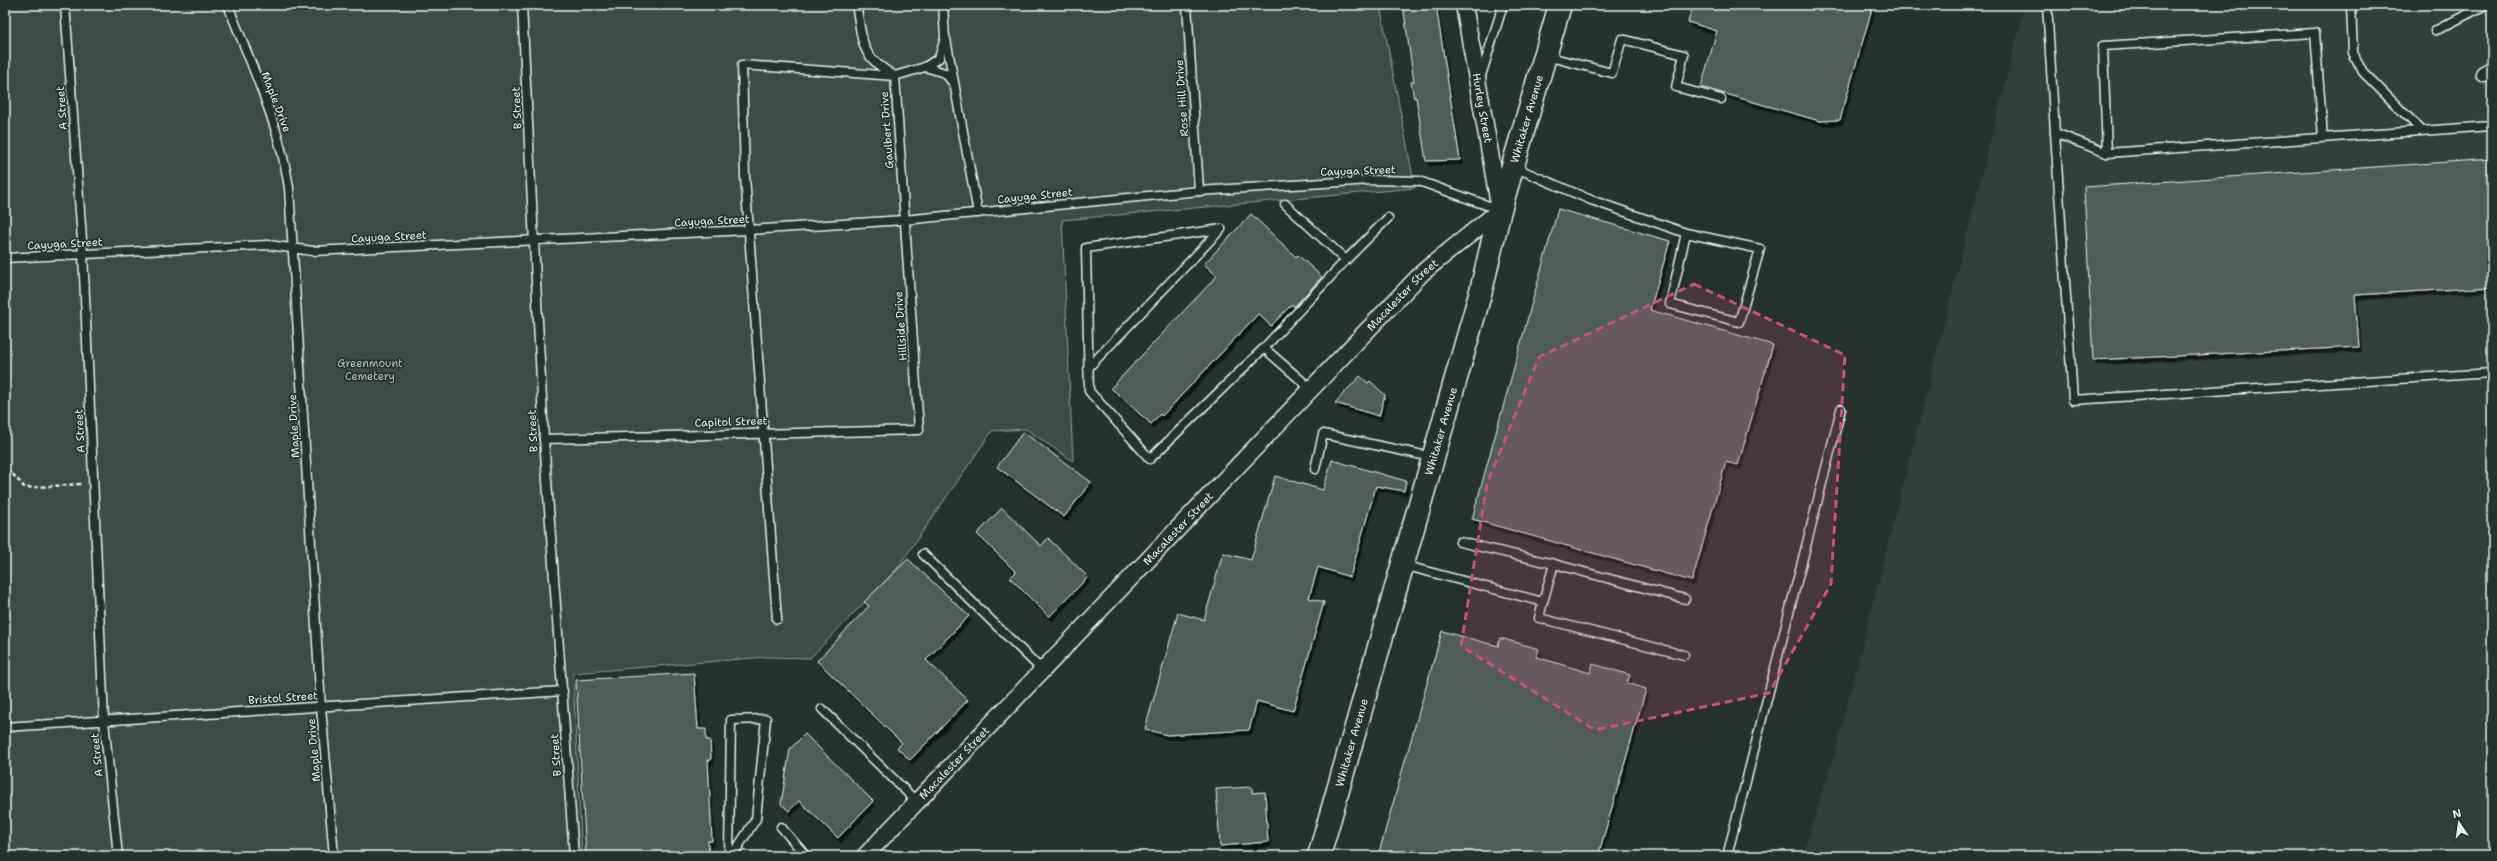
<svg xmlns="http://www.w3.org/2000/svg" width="2497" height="861" viewBox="0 0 2497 861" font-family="'Shantell Sans',sans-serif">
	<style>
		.built { fill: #333f3a }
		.green { fill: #3e4b47; stroke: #939ea0 }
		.building { fill: #505c59; stroke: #e8f1f8; filter: url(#shadow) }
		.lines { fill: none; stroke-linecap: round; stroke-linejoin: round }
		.lane-casing { stroke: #e8f1f8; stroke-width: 11 }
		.street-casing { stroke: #e8f1f8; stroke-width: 19 }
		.secondary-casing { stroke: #e8f1f8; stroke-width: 25 }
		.path { stroke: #e8f1f8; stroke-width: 2.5; stroke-dasharray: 4 3; stroke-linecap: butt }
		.lane { stroke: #26332d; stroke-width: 8 }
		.street { stroke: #26332d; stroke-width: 16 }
		.secondary { stroke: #26332d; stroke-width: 22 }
		.marked { fill: #cc4e82; fill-opacity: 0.2; stroke: #cc4e82; stroke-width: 3; stroke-dasharray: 8 5; stroke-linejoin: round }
		.labels { text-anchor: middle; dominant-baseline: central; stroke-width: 3.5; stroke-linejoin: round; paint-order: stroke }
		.street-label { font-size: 11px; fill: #e8f1f8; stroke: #26332d }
		.park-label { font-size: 11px; fill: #b5bfc3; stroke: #26332d }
	</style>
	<defs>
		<filter id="shadow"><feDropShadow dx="2.5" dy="4.5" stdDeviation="0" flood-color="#0009"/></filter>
	</defs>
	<rect width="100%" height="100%" fill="#26332d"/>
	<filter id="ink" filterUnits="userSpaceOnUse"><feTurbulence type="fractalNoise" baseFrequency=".025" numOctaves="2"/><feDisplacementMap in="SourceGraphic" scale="8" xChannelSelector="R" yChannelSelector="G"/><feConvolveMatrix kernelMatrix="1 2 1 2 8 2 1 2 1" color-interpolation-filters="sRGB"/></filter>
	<g filter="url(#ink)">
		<polygon class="built" points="2025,5 2492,5 2492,856 1802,856 1837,745"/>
		<polygon class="green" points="5,5 1380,5 1415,188 1062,220 1073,461 1026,429 992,431 896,570 810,658 765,657 573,673 582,856 5,856"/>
		<g class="building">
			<polygon points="1403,5 1436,5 1460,160 1426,161 1416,97 1414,98 1411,82 1414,82"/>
			<polygon points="1693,5 1873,5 1840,120 1820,121 1701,87 1717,31 1688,22"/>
			<polygon points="2492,159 2492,287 2355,295 2359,347 2093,360 2084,187"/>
			<polygon points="1558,209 1670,241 1650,310 1773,345 1738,465 1726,462 1692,581 1472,519"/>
			<polygon points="1251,214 1296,257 1298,255 1322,277 1294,307 1292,304 1271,326 1258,314 1162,416 1160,414 1151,424 1111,388 1217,276 1204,264"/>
			<polygon points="1360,376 1368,383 1370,381 1385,395 1379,416 1335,403"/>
			<polygon points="1023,432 1091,482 1064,517 997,467"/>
			<polygon points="1332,460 1406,481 1404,491 1376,486 1350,577 1318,567 1309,598 1324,602 1293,711 1257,701 1249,730 1167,735 1145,729 1178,613 1204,620 1223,553 1251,560 1275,476 1323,490"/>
			<polygon points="1002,508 1041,546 1048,538 1088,577 1049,617 1010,578 1016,572 977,534"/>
			<polygon points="908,559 969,616 926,660 968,700 910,760 897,748 902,743 817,661 869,606 864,602"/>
			<polygon points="1442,631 1498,646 1500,638 1539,649 1536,657 1590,673 1593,664 1630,675 1627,683 1646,689 1598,856 1378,856"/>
			<polygon points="694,673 698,729 706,729 706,740 710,740 711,760 708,760 712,841 708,841 709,856 586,856 576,680"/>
			<polygon points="805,734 873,801 838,838 799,801 789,811 781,804 790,749"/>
			<polygon points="1252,787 1252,793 1265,792 1268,842 1220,846 1216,789"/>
		</g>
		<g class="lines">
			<defs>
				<g id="lane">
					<polyline points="65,5 83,253 104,721 118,856"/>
					<path d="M228 5C251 65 280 125 289 188L321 707 334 856"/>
					<polyline points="522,5 544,439 574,856"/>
					<polyline points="1187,5 1199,191"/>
					<polyline points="2047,5 2055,133"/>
					<polyline points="2351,5 2353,53 2363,72 2421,130"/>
					<polyline points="2435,31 2485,5"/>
					<polyline points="946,39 978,213"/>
					<polyline points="1546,56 1612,73 1622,39 1684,55 1676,87 1721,99"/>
					<polyline points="925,67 945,73 954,84"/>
					<polyline points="1480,79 1503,5"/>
					<polyline points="2492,126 2107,153 2055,133 2073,400 2492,373"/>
					<polyline points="2107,153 2103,46 2315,33 2323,137"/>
					<polyline points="1514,167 1591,200 1686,233 1670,304 1739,322 1760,249 1686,233"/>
					<polyline points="1221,229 1086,248 1089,391 1150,459 1264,348 1311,389"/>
					<polyline points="5,258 268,245 313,251 748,230 904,220 1199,191 1371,180 1419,181 1500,210"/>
					<polyline points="1346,260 1388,218"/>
					<polyline points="1264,348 1346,260 1285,204"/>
					<polyline points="1088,368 1221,229"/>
					<path d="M544 439 919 430 895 76C858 55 864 43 856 5"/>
					<polyline points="1315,469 1323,434 1432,457"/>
					<polyline points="1460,542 1554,564"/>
					<polyline points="923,554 1042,670"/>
					<polyline points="1403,565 1543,602 1554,564 1685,599"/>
					<polyline points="1543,602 1539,618 1684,655"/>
					<polyline points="777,619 745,177 742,65 895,76 925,67 939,58 945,38 943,5"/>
					<polyline points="822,709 917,802"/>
					<polyline points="5,727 563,691"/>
					<polyline points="781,827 806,856"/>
					<polyline points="729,856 731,720 766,719 756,819 732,856"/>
					<polyline points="1727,856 1841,409"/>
				</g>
				<g id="street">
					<polyline points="2484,74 2492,70"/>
					<path id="s1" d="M865 856 1423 272 1500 210 1464 5"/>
				</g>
				<g id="secondary">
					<path id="s2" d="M1319 856 1481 291 1500 210 1560 5"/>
				</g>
			</defs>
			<use href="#lane" class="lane-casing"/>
			<use href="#street" class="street-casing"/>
			<use href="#secondary" class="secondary-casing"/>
			<polyline class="path" points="8,475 11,472 25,488 81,484"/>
			<use href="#lane" class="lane"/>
			<use href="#street" class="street"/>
			<use href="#secondary" class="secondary"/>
		</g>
	</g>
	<path class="marked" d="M1694 284 1845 355 1831 584 1769 693 1595 730 1461 646 1487 483 1539 357Z"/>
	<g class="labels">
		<g class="street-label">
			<text transform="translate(1182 98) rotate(-94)">Rose Hill Drive</text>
			<text transform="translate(276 102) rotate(69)">Maple Drive</text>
			<text transform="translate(62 108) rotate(-94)">A Street</text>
			<text transform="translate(517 108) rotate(-93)">B Street</text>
			<text transform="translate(1482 108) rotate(80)">Hurley Street</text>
			<text stroke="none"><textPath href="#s2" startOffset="766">Whitaker Avenue</textPath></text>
			<text transform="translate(887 130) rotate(-94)">Gaulbert Drive</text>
			<text transform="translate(1358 171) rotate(-2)">Cayuga Street</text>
			<text transform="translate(1035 196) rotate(-6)">Cayuga Street</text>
			<text transform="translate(712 221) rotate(-3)">Cayuga Street</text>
			<text transform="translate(389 237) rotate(-3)">Cayuga Street</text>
			<text transform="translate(65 244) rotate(-3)">Cayuga Street</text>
			<text stroke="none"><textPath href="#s1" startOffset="777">Macalester Street</textPath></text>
			<text transform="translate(901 326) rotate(-94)">Hillside Drive</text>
			<text transform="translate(731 422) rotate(-2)">Capitol Street</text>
			<text transform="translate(294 426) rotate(-93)">Maple Drive</text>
			<text transform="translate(80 431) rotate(-93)">A Street</text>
			<text transform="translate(533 431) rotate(-93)">B Street</text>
			<text stroke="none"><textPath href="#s2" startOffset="442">Whitaker Avenue</textPath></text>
			<text stroke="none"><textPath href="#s1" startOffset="453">Macalester Street</textPath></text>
			<text transform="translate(283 698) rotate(-4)">Bristol Street</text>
			<text stroke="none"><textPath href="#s2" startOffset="118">Whitaker Avenue</textPath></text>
			<text transform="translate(314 750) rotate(-95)">Maple Drive</text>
			<text transform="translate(97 755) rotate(-96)">A Street</text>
			<text transform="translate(556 755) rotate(-94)">B Street</text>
			<text stroke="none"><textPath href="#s1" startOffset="129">Macalester Street</textPath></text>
		</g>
		<g class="park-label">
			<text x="370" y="363">Greenmount<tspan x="370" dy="13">Cemetery</tspan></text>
		</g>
	</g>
	<rect width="2497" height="861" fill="none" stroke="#26332d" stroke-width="20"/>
	<rect x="10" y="10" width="2477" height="841" fill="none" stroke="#e8f1f8" stroke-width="1.5" filter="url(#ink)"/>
	<g transform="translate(2459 823) rotate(347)" stroke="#26332d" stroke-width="3" paint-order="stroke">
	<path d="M0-3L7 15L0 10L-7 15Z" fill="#e8f1f8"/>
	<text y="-6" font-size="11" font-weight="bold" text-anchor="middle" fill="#e8f1f8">N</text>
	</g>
</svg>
